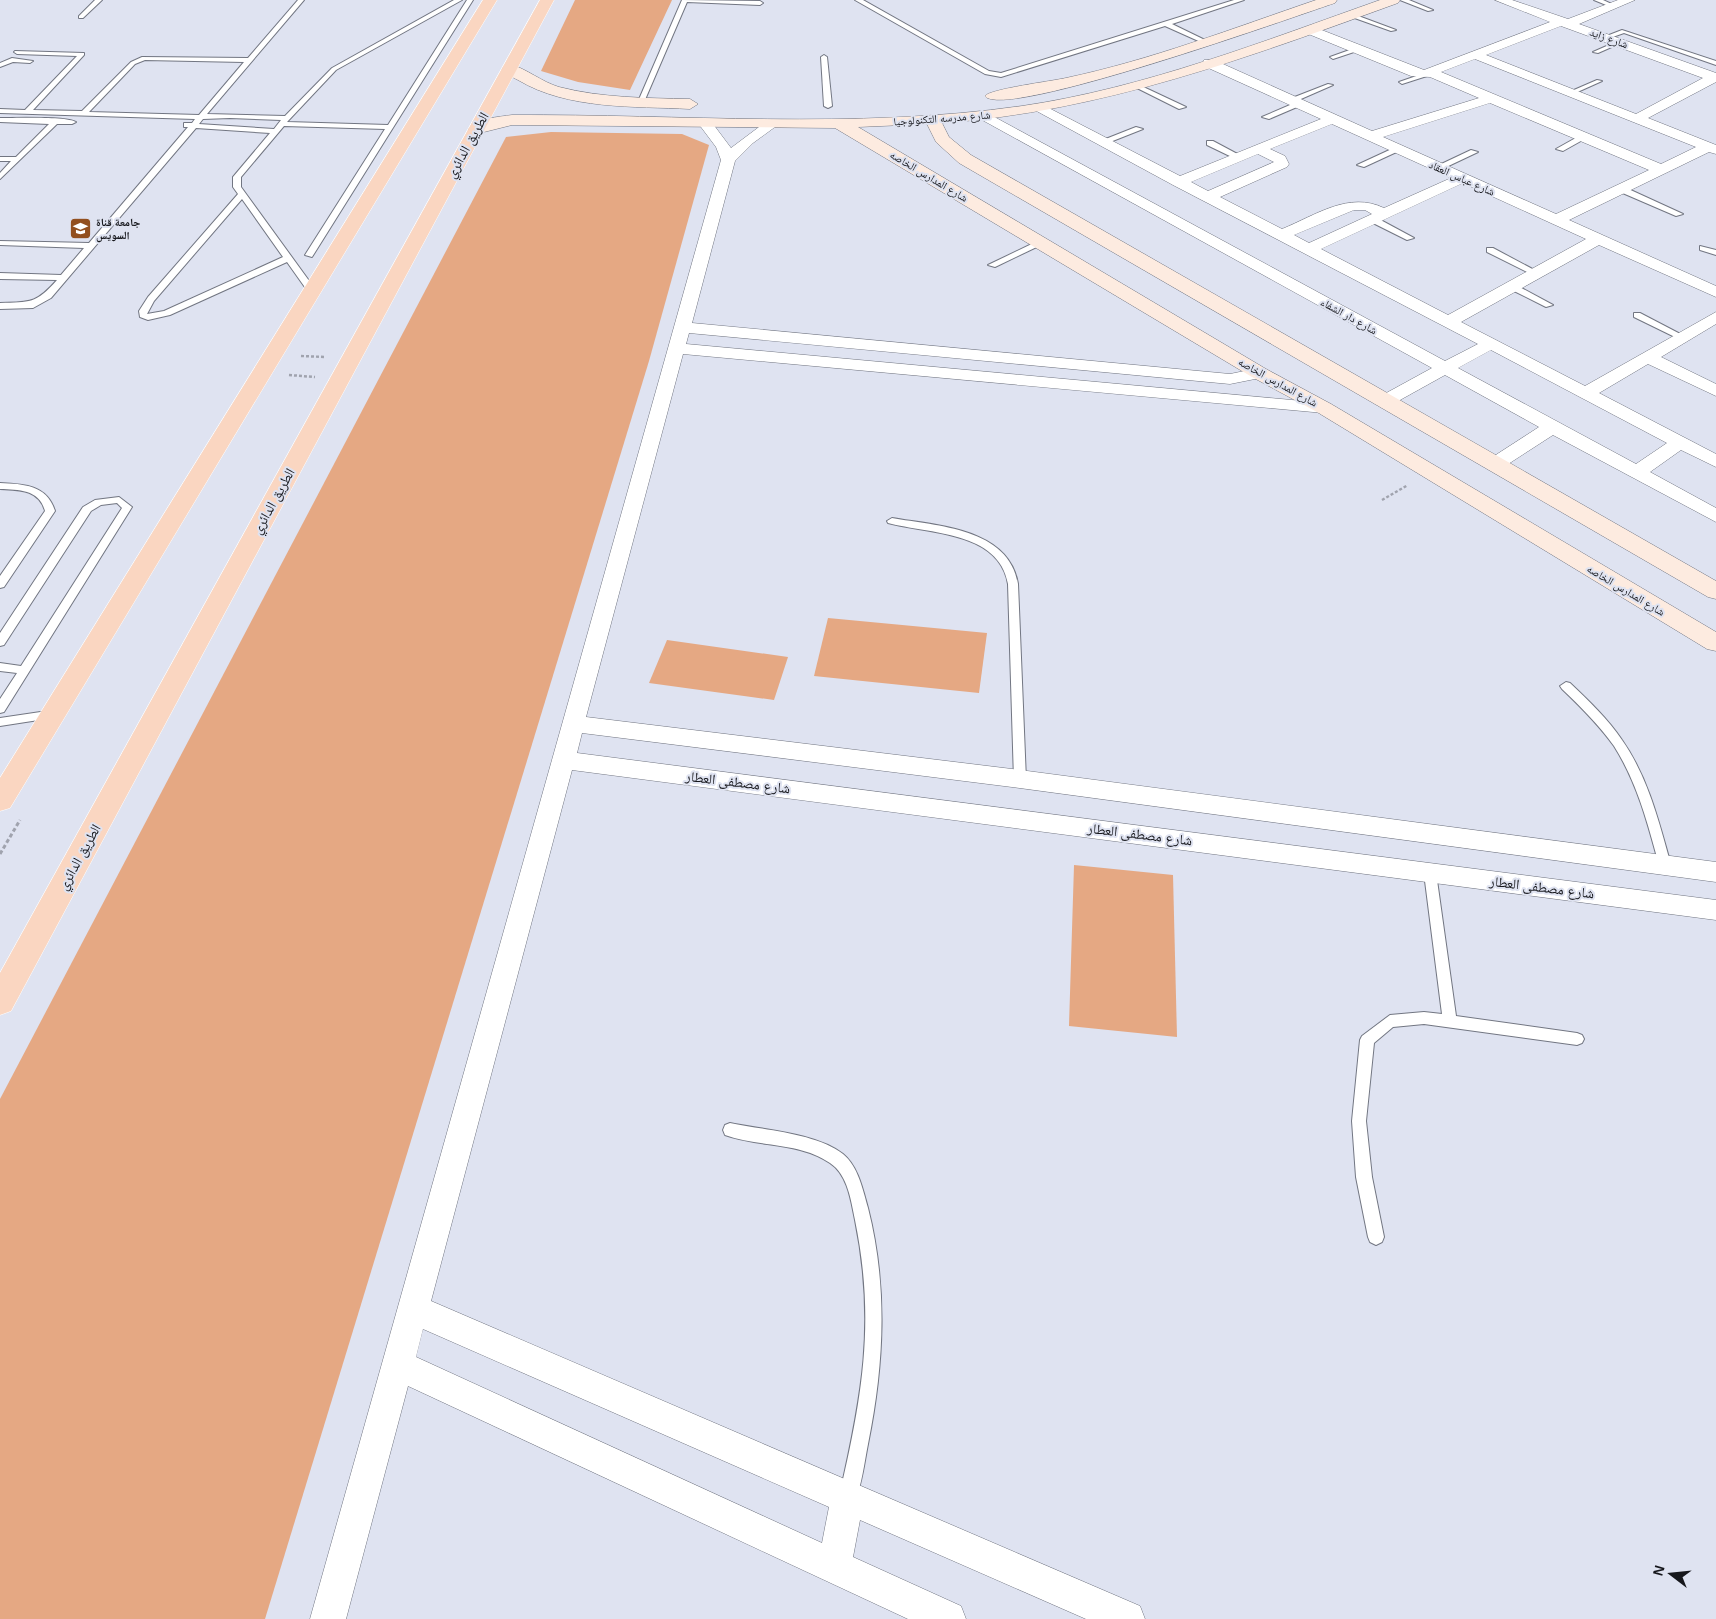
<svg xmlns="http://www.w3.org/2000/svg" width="1716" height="1619" viewBox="0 0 1716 1619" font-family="Helvetica,'Noto Naskh Arabic',sans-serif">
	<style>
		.green { fill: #e5a883 }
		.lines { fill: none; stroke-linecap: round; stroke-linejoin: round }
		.lane-casing { stroke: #727682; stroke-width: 2 }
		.street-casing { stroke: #727682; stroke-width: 1 }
		.secondary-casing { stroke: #727682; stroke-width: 1 }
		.primary-casing { stroke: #fff; stroke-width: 1 }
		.path-far1 { stroke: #a0a3ae; stroke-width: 2.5; stroke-dasharray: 3 2; stroke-linecap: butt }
		.path { stroke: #a0a3ae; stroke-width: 3; stroke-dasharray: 4 2.5; stroke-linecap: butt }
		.lane { fill: #fff; fill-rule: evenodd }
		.street { fill: #fff; fill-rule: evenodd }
		.secondary { fill: #fdebe0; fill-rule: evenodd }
		.primary { fill: #fad6c1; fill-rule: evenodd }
		.labels { text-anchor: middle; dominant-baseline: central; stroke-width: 4; stroke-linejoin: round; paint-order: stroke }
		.far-street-label { font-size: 11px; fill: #16171c; stroke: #dfe3f1 }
		.far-poi-label { font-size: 11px; font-weight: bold; fill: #16171c; stroke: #dfe3f1; text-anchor: start }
		.street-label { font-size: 14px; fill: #16171c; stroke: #dfe3f1 }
	</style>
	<rect width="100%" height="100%" fill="#dfe3f1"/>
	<g class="green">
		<polygon points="575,0 672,0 630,90 578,82 541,71"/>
		<polygon points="551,132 682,134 709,145 649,361 265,1619 0,1619 0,1099 506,137"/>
		<polygon points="828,618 987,633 979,693 814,676"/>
		<polygon points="667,640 788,657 774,700 649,683"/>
		<polygon points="1074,865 1173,875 1177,1037 1069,1026"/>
	</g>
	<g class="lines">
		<defs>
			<g id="lane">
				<polygon points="95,0 102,0 83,18 79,18 79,16"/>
				<path d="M298 0H304L207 114 285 116 332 68 454 0H462L336 70 287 122 388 125 467 0H473L312 257 305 255 385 129 284 126 241 177V187L315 289V293H309L287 262 170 315 148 320 140 317 139 311 148 297 238 194 233 187V177L270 133 196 128 51 298 33 308 0 309V303C30 302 36 304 57 280L0 279V273L61 275 84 248 0 245V241L89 243 188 127H184V123H192L195 119 0 113V109L25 110 77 56 17 54 14 52 15 51 84 53V55L33 110 82 111 131 62 142 57 248 58ZM145 60 244 62 199 115 89 112 135 64ZM230 118 281 120 274 129 199 124 203 119ZM242 199 283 257 164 311 147 314 154 301Z"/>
				<polygon points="682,0 760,1 763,3 760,5 687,2 644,102 637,104"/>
				<polygon points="855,0 863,0 989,71 1001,73 1234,0 1244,0 1172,24 1207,41 1207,43 1203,43 1165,26 1001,77 985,74"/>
				<polygon points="1400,0 1409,0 1433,10 1428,11"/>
				<polygon points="1594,0 1603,0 1616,6 1611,7"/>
				<polygon points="1349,14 1353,14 1396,30 1391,31 1349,16"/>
				<polygon points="1622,30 1716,61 1716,65 1624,33 1607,39 1604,37"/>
				<polygon points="1618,41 1623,42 1598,53 1593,52"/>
				<polygon points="1358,47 1361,49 1360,50 1333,59 1330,57"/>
				<polygon points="824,55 827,57 832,106 828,108 824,106 821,57"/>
				<polygon points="12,58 33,61 30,63 13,62 0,67 0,63"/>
				<polygon points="1428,72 1431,74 1430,75 1402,84 1399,82"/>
				<polygon points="1597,80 1602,81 1573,94 1567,93"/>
				<polygon points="1133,84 1137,84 1186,107 1179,109 1133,86"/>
				<polygon points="1328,84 1333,85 1294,102 1287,100"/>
				<polygon points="1297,102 1304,104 1269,119 1262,117"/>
				<path d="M0 118C14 118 67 116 76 122L72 124H57L0 179V173L11 161H0V157H16L49 124 0 122Z"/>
				<polygon points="1136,127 1143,129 1105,144 1098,142"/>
				<polygon points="1581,135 1588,137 1563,151 1556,149"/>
				<polygon points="1207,141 1213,141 1243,157 1236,159 1207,145"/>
				<polygon points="1396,147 1403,149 1364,167 1357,165"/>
				<polygon points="1471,150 1478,152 1442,169 1435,167"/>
				<polygon points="1618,187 1624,187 1683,214 1676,216 1618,191"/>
				<polygon points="1369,217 1375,217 1414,238 1407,240 1369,221"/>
				<polygon points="1038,241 1045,243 995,267 988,265"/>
				<polygon points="1700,246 1716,250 1716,255 1700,250"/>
				<polygon points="1487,248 1493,248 1540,273 1533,275 1487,252"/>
				<polygon points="1510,285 1516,285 1553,305 1546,307 1510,289"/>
				<polygon points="1634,313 1640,313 1686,337 1679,339 1634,317"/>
				<path d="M0 483C24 484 47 485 55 511L4 587 0 588V576L45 511C39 489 19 490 0 489Z"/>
				<polygon points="119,497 132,507 4,712 0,713 0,699 17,673 0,671 0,663 21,666 122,508 117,503 101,505 91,511 4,645 0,646 0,633 83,507 95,500"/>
				<path d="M892 518C937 526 1009 528 1018 584L1026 780 1024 783 1020 785 1014 780 1008 584C999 531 929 534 888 523L887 521Z"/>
				<path d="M1566 682 1570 683C1589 701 1608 719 1622 740 1648 777 1659 822 1671 865L1670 869H1660L1659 865C1648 824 1637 782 1614 746 1599 725 1581 707 1562 689L1560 686Z"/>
				<polygon points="54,710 60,714 58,717 0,726 0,718"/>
				<polygon points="1430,868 1435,869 1436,873 1456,1016 1577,1033 1582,1035 1584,1039 1582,1043 1577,1045 1424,1024 1393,1027 1374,1043 1366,1121 1372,1177 1384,1237 1382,1242 1376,1245 1370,1242 1368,1237 1356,1177 1352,1121 1360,1040 1362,1036 1390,1015 1424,1012 1442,1014 1424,873 1425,869"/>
				<path d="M730 1123C763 1130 816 1133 843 1154 858 1166 863 1190 868 1208 888 1287 884 1365 868 1444 864 1464 862 1485 854 1503L848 1506 842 1503 839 1497C862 1398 876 1322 855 1220 851 1201 848 1175 830 1163 800 1142 758 1147 725 1135L723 1130 725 1125Z"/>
			</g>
			<g id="street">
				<path d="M1495 0H1512L1568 19 1618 0H1635L1579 24 1716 73V82L1648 118 1716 145V154L1709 152 1569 220 1716 286V297L1599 245 1461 322 1585 386 1716 312V324L1661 357 1716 384V396L1648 364 1599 393 1716 454V467L1681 450 1650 472 1716 508V522L1553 435 1502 468H1488L1486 464 1488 460 1539 427 1445 375 1391 405H1379L1376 401 1379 397 1432 368 975 116 982 112 987 113 1445 361 1478 344 1173 185 1031 108 1038 104 1043 105 1180 176 1321 119 1204 66 1203 63 1204 60H1214L1372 131 1479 98 1430 77 1411 76 1306 33 1304 30 1306 27H1314L1424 70 1550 22ZM1561 26 1703 78 1636 114 1486 55ZM1475 59 1696 147 1661 164 1441 72ZM1490 103 1649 170 1556 214 1383 137ZM1332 124 1451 178 1384 208C1349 191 1316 215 1282 229L1220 197 1287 167 1289 164 1285 156 1270 149ZM1258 154 1274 162 1208 191 1191 182ZM1463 183 1586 239 1448 315 1321 249ZM1354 210H1365L1372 214 1309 243 1294 235ZM1491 350 1667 443 1636 464 1458 368Z"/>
				<path d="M705 119 710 120 731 148 767 121 772 120 779 124 753 143 735 161 692 323 1230 374 1259 368 1265 369 1268 373 1265 377 1230 384 689 333 686 344 1324 403 1330 404 1333 408 1330 412 1324 413 683 354 586 717 1012 769 1716 862V882L1012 787 582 733 577 753 1716 900V920L572 770 431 1301 1140 1606 1145 1619H1086L860 1520 853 1557 961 1606 966 1619H908L408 1386 346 1619H310L721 160 716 147 698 123ZM423 1329 829 1507 822 1543 416 1357Z"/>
			</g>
			<g id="secondary">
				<path d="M1316 0H1337L1335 3C1296 16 1003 121 985 96 990 89 1053 81 1066 78 1151 60 1234 28 1316 0Z"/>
				<path d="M1380 0H1400L1398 3C1249 57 1101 112 942 123L949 137 971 155 1716 581V599L1708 597 959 163 936 142 927 124 858 127 1266 369 1331 404 1716 632V651L1707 649 1317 412 1252 377 835 128 512 125 476 134 468 129C476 118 499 117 512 115 681 114 854 130 1022 106 1145 88 1264 41 1380 0Z"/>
				<path d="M510 64C527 69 542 82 559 87 602 98 646 98 690 99L698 104 690 109C634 106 568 110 518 80 512 77 506 74 502 69Z"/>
			</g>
			<g id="primary">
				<polygon points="483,0 497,0 10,808 0,811 0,778"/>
				<polygon points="540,0 554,0 11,1011 0,1015 0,973"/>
			</g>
		</defs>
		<use href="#lane" class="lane-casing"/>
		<use href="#street" class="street-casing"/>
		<use href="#secondary" class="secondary-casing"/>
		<use href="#primary" class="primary-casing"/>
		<g class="path-far1">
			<polyline points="301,356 325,357"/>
			<polyline points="289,375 315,377"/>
			<polyline points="1382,500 1408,485"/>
		</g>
		<polyline class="path" points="0,854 20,820"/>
		<use href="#lane" class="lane"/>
		<use href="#street" class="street"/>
		<use href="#secondary" class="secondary"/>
		<use href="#primary" class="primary"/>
	</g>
	<defs>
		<symbol id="university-square" viewBox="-11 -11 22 22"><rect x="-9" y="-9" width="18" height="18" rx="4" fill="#924f1f" stroke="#dfe3f1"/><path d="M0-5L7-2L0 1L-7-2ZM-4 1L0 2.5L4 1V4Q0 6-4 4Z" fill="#fff"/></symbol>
	</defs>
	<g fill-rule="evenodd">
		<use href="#university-square" x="68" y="216" width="25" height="25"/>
	</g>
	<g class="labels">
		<g class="far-street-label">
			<text transform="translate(1609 38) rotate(20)">شارع زايد</text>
			<text transform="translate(942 118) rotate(-4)">شارع مدرسه التكنولوجيا</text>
			<text transform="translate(929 176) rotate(31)">شارع المدارس الخاصه</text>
			<text transform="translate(1462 178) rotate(24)">شارع عباس العقاد</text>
			<text transform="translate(1349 316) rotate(29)">شارع دار الشفاء</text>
			<text transform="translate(1278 382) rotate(29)">شارع المدارس الخاصه</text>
			<text transform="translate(1626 590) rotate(31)">شارع المدارس الخاصه</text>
		</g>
		<g class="far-poi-label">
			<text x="96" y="222">جامعة قناة<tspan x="96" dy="13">السويس</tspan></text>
		</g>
		<g class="street-label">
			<text transform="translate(467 145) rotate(-61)">الطريق الدائري</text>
			<text transform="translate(273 501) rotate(-61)">الطريق الدائري</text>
			<text transform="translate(738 782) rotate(7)">شارع مصطفى العطار</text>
			<text transform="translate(1140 834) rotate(7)">شارع مصطفى العطار</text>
			<text transform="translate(79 857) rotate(-61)">الطريق الدائري</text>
			<text transform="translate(1542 887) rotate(7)">شارع مصطفى العطار</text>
		</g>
	</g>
	<g transform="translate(1671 1574) rotate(286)" stroke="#dfe3f1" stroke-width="4" paint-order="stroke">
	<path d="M0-4L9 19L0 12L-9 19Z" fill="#16171c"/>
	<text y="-8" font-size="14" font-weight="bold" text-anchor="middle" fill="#16171c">N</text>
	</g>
</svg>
